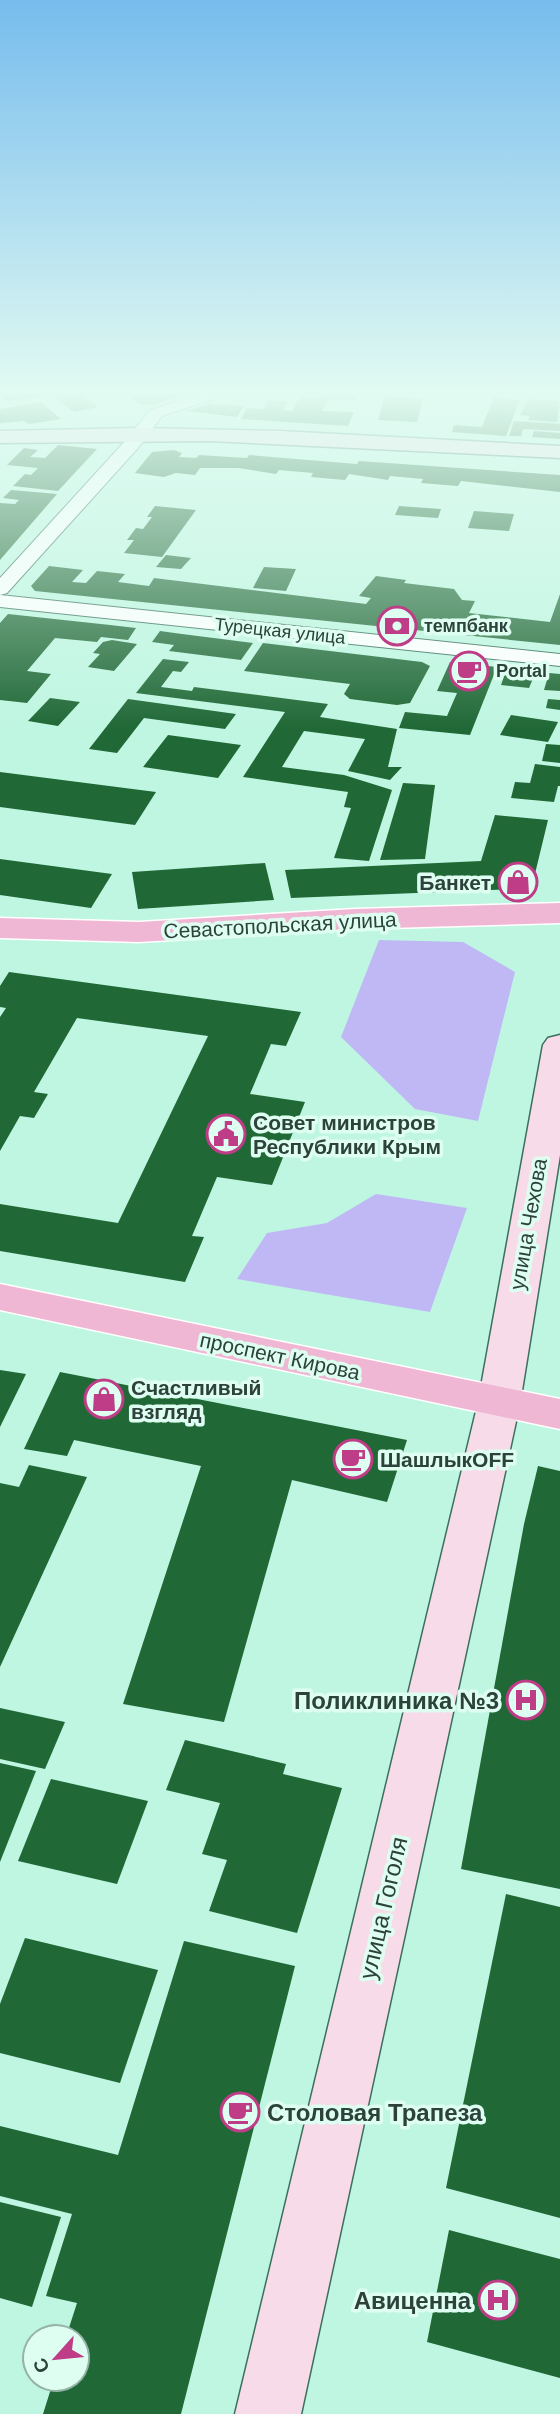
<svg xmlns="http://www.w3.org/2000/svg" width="560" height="2414" viewBox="0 0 560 2414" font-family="Helvetica,sans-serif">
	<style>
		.green { fill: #bfb8f5 }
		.building { fill: #206836 }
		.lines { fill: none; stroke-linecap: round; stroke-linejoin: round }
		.minor-casing { stroke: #3c6f5e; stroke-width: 2 }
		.secondary-casing { stroke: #3c6f5e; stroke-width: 3 }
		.primary-casing { stroke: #fff; stroke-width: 3 }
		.minor { fill: #fff; fill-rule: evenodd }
		.secondary { fill: #f7dbe9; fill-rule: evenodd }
		.primary { fill: #efb7d3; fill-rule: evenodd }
		.labels { text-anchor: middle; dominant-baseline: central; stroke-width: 7; stroke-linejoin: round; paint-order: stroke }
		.far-poi-label { font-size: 18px; font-weight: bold; fill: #2c423a; stroke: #ddfef1; text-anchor: start }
		.far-street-label { font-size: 18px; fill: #2c423a; stroke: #ddfef1 }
		.poi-label { font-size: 21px; font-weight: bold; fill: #2c423a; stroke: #ddfef1; text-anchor: start }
		.street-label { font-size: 21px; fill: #2c423a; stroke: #ddfef1 }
		.near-poi-label { font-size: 24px; font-weight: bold; fill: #2c423a; stroke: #ddfef1; text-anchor: end }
		.near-street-label { font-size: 24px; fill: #2c423a; stroke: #ddfef1 }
	</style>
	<rect width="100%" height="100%" fill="#bff6e1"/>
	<g class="green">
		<polygon points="379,940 463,942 515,972 478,1121 415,1109 341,1037"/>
		<polygon points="376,1194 467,1208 430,1312 237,1279 267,1233 327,1223"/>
	</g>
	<g class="building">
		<polygon points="0,391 35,391 39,398 4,401"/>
		<polygon points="45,391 69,391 77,396 82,395 98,407 74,412"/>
		<polygon points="143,391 194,391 194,392 152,405 139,404 129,396"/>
		<polygon points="321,391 359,391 355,400 328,399 322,411 354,412 348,426 241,419 247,408 264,409 268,400 288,402 283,410 292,411 300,397 318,398"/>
		<polygon points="523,391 558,391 560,395 525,395"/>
		<polygon points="257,392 305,391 305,392 275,397"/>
		<polygon points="385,396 423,398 417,422 378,420"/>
		<polygon points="494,397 520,400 506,436 452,432 454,425 482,427"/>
		<polygon points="528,399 560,401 557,422 528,420 530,416 520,415"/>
		<polygon points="41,402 61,419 29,424 24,421 0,423 0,409"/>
		<polygon points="207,404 244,406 237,417 187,411"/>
		<polygon points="514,421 560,424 560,431 523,429 521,436 509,436"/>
		<polygon points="534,431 560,433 560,439 532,437"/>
		<polygon points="58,445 97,449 58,491 13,486 25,474 31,475 38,468 7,465 24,448 38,450 30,457 45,458"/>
		<polygon points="174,450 182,453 179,457 196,458 199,455 247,458 249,455 357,464 359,461 560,475 560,492 461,481 458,486 421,483 423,479 390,476 388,480 349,474 345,480 311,477 313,473 279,470 276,474 239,468 200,468 195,475 176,473 164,477 135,473 152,452"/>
		<polygon points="11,490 57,494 0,560 0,503 15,504 19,500 3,498"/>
		<polygon points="155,506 196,510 162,557 124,553 134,540 127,540 136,528 143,529 152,517 147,517"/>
		<polygon points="399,506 441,509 438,518 395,515"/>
		<polygon points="474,511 514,514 509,531 468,528"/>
		<polygon points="166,555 191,558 181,569 156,567"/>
		<polygon points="49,566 83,570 72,582 86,583 97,571 125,574 118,582 149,586 154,578 366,604 371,598 359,596 376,576 406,580 404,583 454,589 462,600 475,601 469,613 550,622 560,594 560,645 35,591 31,586"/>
		<polygon points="264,567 296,569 286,591 253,588"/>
		<polygon points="8,614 110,625 136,628 128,640 101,637 97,642 55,638 27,671 51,674 27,703 0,700 0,623"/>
		<polygon points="160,631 182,634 253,643 241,660 169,651 174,645 152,642"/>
		<polygon points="112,640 137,644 114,671 88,667 100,654 93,653 103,642"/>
		<polygon points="263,643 422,662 430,666 410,703 397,705 350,699 344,694 350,684 244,671"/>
		<polygon points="163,659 189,662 181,672 173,671 161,687 192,691 194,687 328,704 320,717 397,729 388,767 402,767 390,780 348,771 365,739 304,731 282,767 344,775 392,790 369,861 334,858 351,808 344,807 348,792 243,777 285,712 136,693"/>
		<polygon points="450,662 497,667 470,735 399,728 405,712 447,716 457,693 437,691"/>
		<polygon points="507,668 528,671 527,675 534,676 529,688 501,685"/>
		<polygon points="549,673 560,674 560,691 544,690"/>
		<polygon points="50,698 80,702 58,726 28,721"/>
		<polygon points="128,699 236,714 225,729 144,718 117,753 89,749"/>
		<polygon points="548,699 560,700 560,710 546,708"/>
		<polygon points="511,715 558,722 548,742 500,735"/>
		<polygon points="168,735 241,745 218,778 143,767"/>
		<polygon points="546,744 560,745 560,763 542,761"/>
		<polygon points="535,764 560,767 560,786 558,786 554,802 511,798 515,782 530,783"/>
		<polygon points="0,772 156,792 135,825 0,807"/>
		<polygon points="403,783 435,785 425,859 380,860"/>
		<polygon points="495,815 548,820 533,882 517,889 291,898 285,870 481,861"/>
		<polygon points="0,859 112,874 91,908 0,895"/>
		<polygon points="265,863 274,900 138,909 132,872"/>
		<polygon points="9,972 301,1012 286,1046 271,1044 250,1094 305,1102 272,1185 217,1177 192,1236 204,1237 185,1282 0,1251 0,1204 118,1223 208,1036 77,1018 34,1092 48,1094 34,1118 20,1116 0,1151 0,1017 6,1008 0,1007 0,986"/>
		<polygon points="0,1370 26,1374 0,1427"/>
		<polygon points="60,1372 407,1440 387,1502 292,1480 224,1722 123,1704 201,1466 74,1440 67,1456 24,1449"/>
		<polygon points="29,1465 87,1477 0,1667 0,1483 19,1487"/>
		<polygon points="538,1466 560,1471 560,1889 461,1869 524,1524"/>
		<polygon points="0,1708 65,1722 45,1769 0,1759"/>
		<polygon points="185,1740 286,1764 283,1774 342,1788 297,1933 209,1911 227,1860 202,1854 220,1803 166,1790"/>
		<polygon points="0,1763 36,1771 0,1862"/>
		<polygon points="51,1779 148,1801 117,1884 18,1861"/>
		<polygon points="506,1894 560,1907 560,2218 446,2188"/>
		<polygon points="25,1938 158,1970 120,2083 0,2053 0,2004"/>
		<polygon points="184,1941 295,1966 181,2414 43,2414 54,2379 77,2379 77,2337 66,2337 77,2303 46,2296 72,2214 0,2196 0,2126 118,2155"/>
		<polygon points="0,2202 61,2217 32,2307 0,2298"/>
		<polygon points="449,2230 560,2259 560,2378 427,2342"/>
	</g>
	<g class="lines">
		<defs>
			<g id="minor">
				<polygon points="207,391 231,391 229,394 162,416 138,448 7,593 0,595 0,578 126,440 150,410"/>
				<polygon points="0,595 560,654 560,666 0,607"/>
			</g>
			<g id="secondary">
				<polygon points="140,428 280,431 560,446 560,458 210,441 0,443 0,431"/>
				<polygon points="560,1035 560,1155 520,1403 301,2414 235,2414 478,1403 543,1045 548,1038"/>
			</g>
			<g id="primary">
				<polygon points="560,903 560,923 355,929 139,942 0,938 0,918 139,922 355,909"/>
				<polygon points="0,1284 560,1399 560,1429 0,1310"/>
			</g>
		</defs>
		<use href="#minor" class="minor-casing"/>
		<use href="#secondary" class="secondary-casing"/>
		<use href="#primary" class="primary-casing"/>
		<use href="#minor" class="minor"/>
		<use href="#secondary" class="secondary"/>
		<use href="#primary" class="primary"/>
	</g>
	<linearGradient id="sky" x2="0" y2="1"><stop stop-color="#76bced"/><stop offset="0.54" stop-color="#e2fbf2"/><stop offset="1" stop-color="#e2fbf2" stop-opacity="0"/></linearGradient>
	<rect width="560" height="729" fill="url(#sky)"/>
	<defs>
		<symbol id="bank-ring" viewBox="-11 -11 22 22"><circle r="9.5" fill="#ddfef1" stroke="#bf3d86" stroke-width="1.5"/><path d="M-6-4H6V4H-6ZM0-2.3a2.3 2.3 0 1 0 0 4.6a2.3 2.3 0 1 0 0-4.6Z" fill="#bf3d86"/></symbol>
		<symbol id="cafe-ring" viewBox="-11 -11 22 22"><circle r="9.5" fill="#ddfef1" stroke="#bf3d86" stroke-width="1.5"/><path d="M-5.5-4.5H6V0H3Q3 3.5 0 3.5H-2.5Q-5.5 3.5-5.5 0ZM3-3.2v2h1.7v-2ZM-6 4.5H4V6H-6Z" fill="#bf3d86"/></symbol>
		<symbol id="shop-ring" viewBox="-11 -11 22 22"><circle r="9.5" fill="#ddfef1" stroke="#bf3d86" stroke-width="1.5"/><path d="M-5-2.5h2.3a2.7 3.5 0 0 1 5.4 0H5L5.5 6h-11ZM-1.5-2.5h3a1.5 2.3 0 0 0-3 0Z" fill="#bf3d86"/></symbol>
		<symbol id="civic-ring" viewBox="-11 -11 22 22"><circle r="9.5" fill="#ddfef1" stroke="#bf3d86" stroke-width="1.5"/><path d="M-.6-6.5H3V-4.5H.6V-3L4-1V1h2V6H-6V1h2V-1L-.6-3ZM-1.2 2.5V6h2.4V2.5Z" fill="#bf3d86"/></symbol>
		<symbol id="hospital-ring" viewBox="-11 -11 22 22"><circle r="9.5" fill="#ddfef1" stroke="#bf3d86" stroke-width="1.5"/><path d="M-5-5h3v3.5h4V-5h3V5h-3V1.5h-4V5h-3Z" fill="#bf3d86"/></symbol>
	</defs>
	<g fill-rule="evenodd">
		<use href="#bank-ring" x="375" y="604" width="44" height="44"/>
		<use href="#cafe-ring" x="447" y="649" width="44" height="44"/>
		<use href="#shop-ring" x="496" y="860" width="44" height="44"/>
		<use href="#civic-ring" x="204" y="1112" width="44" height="44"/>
		<use href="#shop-ring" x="82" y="1377" width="44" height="44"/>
		<use href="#cafe-ring" x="331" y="1437" width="44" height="44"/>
		<use href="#hospital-ring" x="504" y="1678" width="44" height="44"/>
		<use href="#cafe-ring" x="218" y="2090" width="44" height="44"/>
		<use href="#hospital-ring" x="476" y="2278" width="44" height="44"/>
	</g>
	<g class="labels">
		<g class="far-poi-label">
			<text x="424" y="626">темпбанк</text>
			<text x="496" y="671">Portal</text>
		</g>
		<g class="far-street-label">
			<text transform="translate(280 631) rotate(6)">Турецкая улица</text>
		</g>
		<g class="poi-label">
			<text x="491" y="882" text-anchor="end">Банкет</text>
			<text x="253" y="1122">Совет министров<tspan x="253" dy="24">Республики Крым</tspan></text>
			<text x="131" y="1387">Счастливый<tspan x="131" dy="24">взгляд</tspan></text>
			<text x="380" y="1459">ШашлыкOFF</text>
		</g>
		<g class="street-label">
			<text transform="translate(280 925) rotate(-3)">Севастопольская улица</text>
			<text transform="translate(528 1224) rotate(-80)">улица Чехова</text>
			<text transform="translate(280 1356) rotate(12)">проспект Кирова</text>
		</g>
		<g class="near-poi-label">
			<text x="499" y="1700">Поликлиника №3</text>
			<text x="267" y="2112" text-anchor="start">Столовая Трапеза</text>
			<text x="471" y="2300">Авиценна</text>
		</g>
		<g class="near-street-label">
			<text transform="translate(383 1908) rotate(-77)">улица Гоголя</text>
		</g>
	</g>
	<g transform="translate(56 2358) rotate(243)"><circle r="33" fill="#ddfef1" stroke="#96b3a8" stroke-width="2"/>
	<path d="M0-5L12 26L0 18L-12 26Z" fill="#bf3d86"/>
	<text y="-10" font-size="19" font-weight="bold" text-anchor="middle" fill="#2c423a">С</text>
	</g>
</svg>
